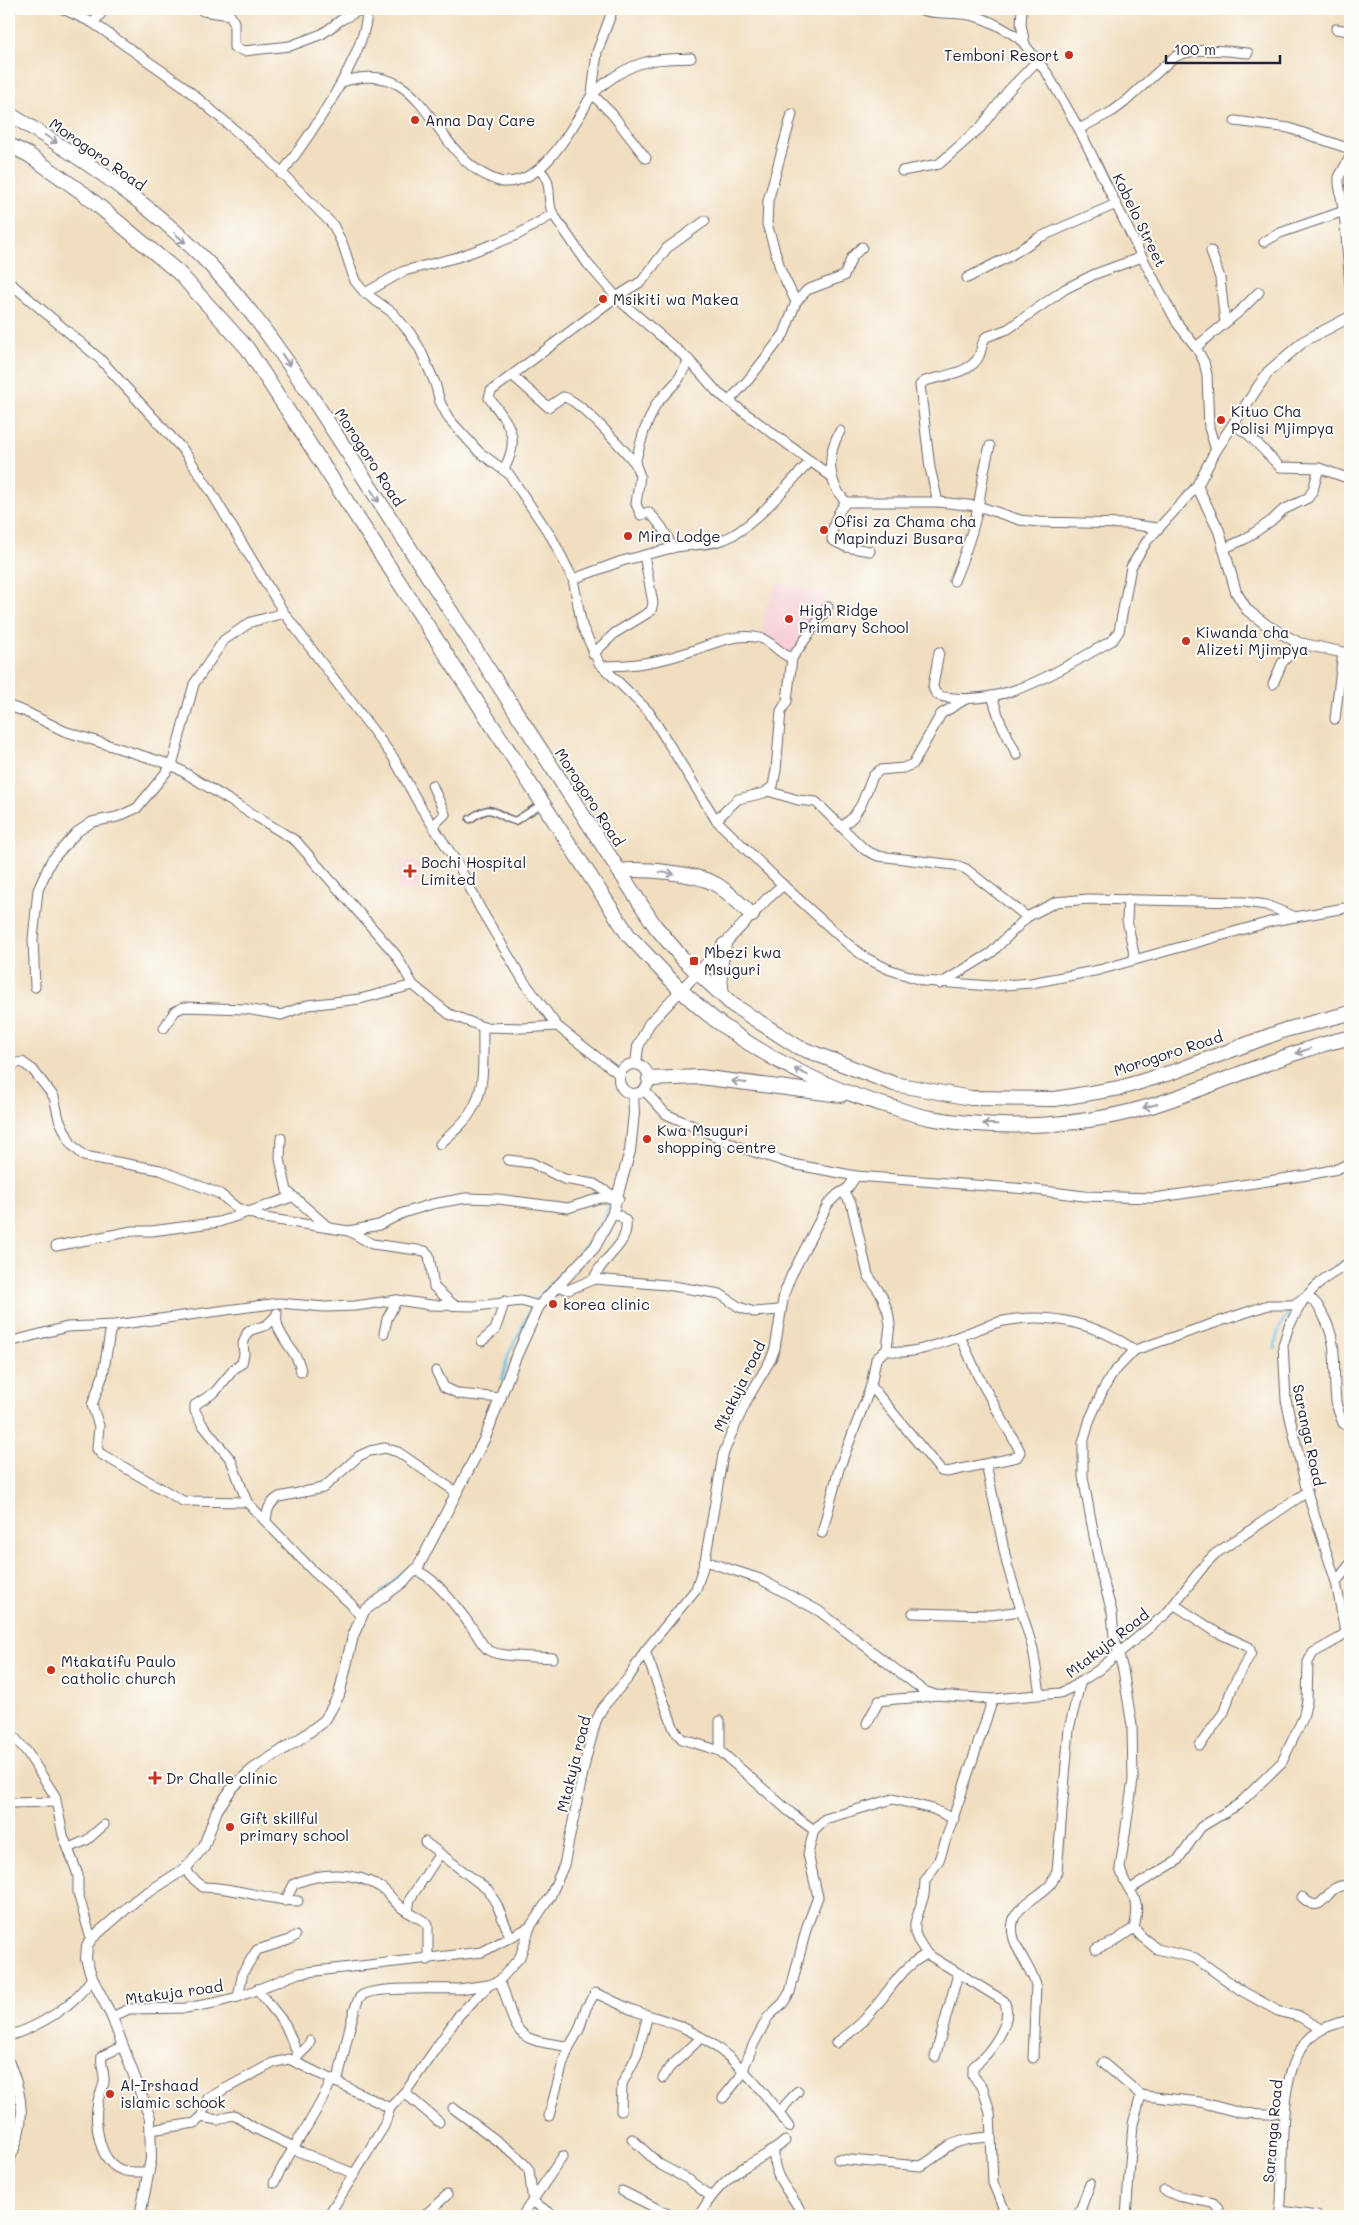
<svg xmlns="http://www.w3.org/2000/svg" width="1359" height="2225" viewBox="0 0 1359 2225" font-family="Mali,sans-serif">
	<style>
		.built { fill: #f6cfd7 }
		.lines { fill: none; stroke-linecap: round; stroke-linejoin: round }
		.stream { stroke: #6cc1e9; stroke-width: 2.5 }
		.pedestrian-casing { stroke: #6a646a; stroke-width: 9 }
		.minor-casing { stroke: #6a646a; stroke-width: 11 }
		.tertiary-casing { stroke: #6a646a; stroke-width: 12 }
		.trunk-casing { stroke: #6a646a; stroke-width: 16 }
		.pedestrian { stroke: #fff; stroke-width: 6 }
		.minor { stroke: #fff; stroke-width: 9 }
		.tertiary { stroke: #fff; stroke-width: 10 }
		.trunk { stroke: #fff; stroke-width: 14 }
		.oneway { stroke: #9c9ca7 }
		.poi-dot { fill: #c8321e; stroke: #fdfcf7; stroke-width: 2 }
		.labels { text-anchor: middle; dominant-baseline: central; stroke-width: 4; stroke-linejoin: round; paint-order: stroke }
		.poi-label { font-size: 15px; fill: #22223b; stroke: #fdfcf7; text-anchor: start }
		.street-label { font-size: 15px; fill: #22223b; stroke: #fdfcf7 }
	</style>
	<rect width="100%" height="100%" fill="#fdfcf7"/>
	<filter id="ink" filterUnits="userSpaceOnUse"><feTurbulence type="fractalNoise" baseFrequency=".02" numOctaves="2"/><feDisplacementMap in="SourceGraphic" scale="10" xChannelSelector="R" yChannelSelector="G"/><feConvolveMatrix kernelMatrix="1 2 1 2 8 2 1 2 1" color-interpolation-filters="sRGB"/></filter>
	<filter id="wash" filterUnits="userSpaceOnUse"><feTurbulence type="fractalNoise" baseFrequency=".0096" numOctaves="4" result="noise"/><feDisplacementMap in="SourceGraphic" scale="20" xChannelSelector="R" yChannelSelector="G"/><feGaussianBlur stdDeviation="1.12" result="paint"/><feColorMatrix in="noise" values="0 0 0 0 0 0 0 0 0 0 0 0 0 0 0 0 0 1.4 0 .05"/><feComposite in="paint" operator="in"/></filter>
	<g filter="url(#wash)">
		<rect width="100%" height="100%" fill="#f1dec0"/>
		<g class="built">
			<polygon points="777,584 830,593 794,655 783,649 764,632 763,615"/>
			<polygon points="412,859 412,862 417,862 417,866 422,866 422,876 418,877 418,890 399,891 398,864 403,864 403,860"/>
			<polygon points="152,1769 163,1773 158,1787 147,1784"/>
		</g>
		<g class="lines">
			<g class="stream">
				<polyline points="1307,1288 1318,1278 1350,1257"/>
				<polyline points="534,1302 592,1239 605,1216 610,1200"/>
				<path d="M1275 1349C1276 1333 1282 1322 1290 1310"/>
				<polyline points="502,1380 508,1355 532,1307"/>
				<polyline points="381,1592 416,1561"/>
				<polyline points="228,1786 237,1777"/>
			</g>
		</g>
	</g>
	<g filter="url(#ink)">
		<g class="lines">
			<defs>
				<path id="pedestrian" d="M470 819C495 801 492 815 515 821L542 804"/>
				<g id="minor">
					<polyline points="63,9 93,23 182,85 263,154 333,225 343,245 355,281 365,293 393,313 410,333 420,349 435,383 440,402 449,419 479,452 509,474 552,538 573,579 582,626 599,663 649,712 716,820 783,885 848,944 866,958 888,969 924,981 991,986 1031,983 1099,970 1273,921 1350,907"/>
					<polyline points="200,9 203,11 230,15 234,22 234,47 244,51 290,46 322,34 341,20 362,9"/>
					<polyline points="613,9 597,52 592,94 612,114 646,158"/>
					<path d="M918 9C934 15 952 12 969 15 985 17 1014 33 1025 44"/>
					<polyline points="1022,9 1021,24 1025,45 1047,73 1079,129 1142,257 1177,323 1196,347 1204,362 1207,375 1209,428 1216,450"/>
					<polyline points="93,23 105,9"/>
					<polyline points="1336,29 1350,31"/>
					<path d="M342 82C421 56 428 139 480 172 487 176 495 181 504 182 541 183 565 139 582 112 586 106 589 97 594 93 607 80 628 66 646 62 660 58 677 59 691 58"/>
					<polyline points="1235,121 1289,128 1350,149"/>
					<path d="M1079 129 1113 111 1125 102 1173 58C1194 46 1225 51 1248 53"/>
					<polyline points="1350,157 1339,177 1339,183 1345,223 1350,286"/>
					<path d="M539 170C555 182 545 199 553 214L587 263 620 301 689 360 718 393 832 477"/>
					<polyline points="902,171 939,164 981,127 1008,91 1037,61"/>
					<path d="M281 174C307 140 369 51 367 9"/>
					<polyline points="1264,242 1280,233 1350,209"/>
					<polyline points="1211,251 1220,278 1225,323"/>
					<polyline points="967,278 1010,256 1038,238 1116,204"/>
					<polyline points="9,282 100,359 184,451 210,490 284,613 393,757 420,806 459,866 480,908 523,980 557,1026 620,1075"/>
					<polyline points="365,293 404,271 458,257 497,243 517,235 553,214"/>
					<polyline points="796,302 807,290 844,276 852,257 862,247"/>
					<polyline points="1196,347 1240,311 1259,292"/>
					<path d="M689 360 678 380 656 404 644 431 635 463 640 476 636 504 641 515 648 512C659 521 667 534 672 548 689 544 709 546 725 539 755 527 788 483 811 461"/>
					<path d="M513 376 548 407 563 397C578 398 623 449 635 463"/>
					<polyline points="729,401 749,379 784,334 796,302 781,271 767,224 768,201 792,114"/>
					<polyline points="1233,424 1249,435 1280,467 1319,468 1350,479"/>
					<path d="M840 431C827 454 826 481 846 502H938L978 506 1020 520 1039 522 1128 524 1157 528"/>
					<path d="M504 469C522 437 508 423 489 398L491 391 616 297 642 281 667 248 705 221"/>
					<path d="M846 502C836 514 832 525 832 540L846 547 870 551"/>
					<path d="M938 502 930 468 920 385 925 381C941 376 972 373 979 356 982 350 981 343 986 337L1008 329 1065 289 1095 274 1142 257"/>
					<polyline points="1223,549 1245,539 1271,521 1283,510 1308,498 1313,490 1319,468"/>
					<polyline points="573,579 622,561 672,548"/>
					<path d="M954 581C964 557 973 532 978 507 982 486 984 466 990 446"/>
					<path d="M939 652 933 686C935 698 944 697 954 698 1012 704 1064 667 1113 640L1119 631 1131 567 1147 541 1197 486"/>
					<polyline points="593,654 615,633 651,611 653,603 644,555"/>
					<path d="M602 666C629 666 659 662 685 653 709 646 733 632 760 638 772 641 780 655 792 658L828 607"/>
					<polyline points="1273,684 1282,663 1299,643"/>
					<polyline points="992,696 1000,721 1017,755"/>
					<polyline points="9,706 26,712 64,731 172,765 296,841 396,955 413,985 449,1014 483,1027 523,1028 557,1026"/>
					<polyline points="1335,719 1343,652"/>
					<polyline points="432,785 445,814 433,826"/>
					<polyline points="768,791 798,800 816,802 865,850 878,856 955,865 966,869 1027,917"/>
					<polyline points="716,820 738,799 764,793 773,786 776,770 781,711 787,701 792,658"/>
					<polyline points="842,827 853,817 861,805 873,776 880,770 903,768 913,764 941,714 966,699"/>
					<polyline points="1128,899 1127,920 1135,959"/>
					<polyline points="940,984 991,953 1027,917 1056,902 1088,899 1245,902 1266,905 1293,916"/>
					<polyline points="35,987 33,939 38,890 51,861 77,832 92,822 117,817 137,808 172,765 194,684 224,640 251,622 284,613"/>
					<polyline points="164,1028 175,1011 184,1007 246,1009 281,1015 308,1005 360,999 413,985"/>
					<polyline points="9,1065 22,1062 33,1070 54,1097 59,1119 71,1144 84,1156 160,1170 220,1194 237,1208 264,1218 349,1231 379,1225 403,1213 432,1204 466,1198 498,1199 568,1208 600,1198 619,1198"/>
					<polyline points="644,1090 666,1114 742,1148 792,1164 856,1176 1028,1189 1084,1196 1154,1198 1308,1175 1337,1169 1350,1163"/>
					<polyline points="281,1138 280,1159 287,1191 328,1227"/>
					<path d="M440 1144C452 1133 465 1123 472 1110 487 1086 482 1053 483 1027"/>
					<polyline points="508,1160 532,1163 564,1179 594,1184 616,1197"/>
					<polyline points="349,1231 372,1244 425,1251 429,1255 434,1287 454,1305"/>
					<polyline points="56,1246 132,1231 152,1231 219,1222 292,1197"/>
					<polyline points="1350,1262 1324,1279 1305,1297 1289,1326 1283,1345 1286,1400 1307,1492 1336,1582 1344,1626 1350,1634"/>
					<path d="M594 1279C601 1257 629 1247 626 1221L620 1216 612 1215"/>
					<polyline points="559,1286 568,1290 594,1279 667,1285 720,1294 739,1307 754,1312 780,1310"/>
					<path d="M277 1313C273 1336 299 1350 301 1372"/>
					<polyline points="276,1316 267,1325 251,1330 247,1333 243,1344 244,1354 242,1363 234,1369 215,1392 195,1405 195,1411 202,1424 231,1460 247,1502 313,1571 351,1604 361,1617"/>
					<polyline points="115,1325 110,1332 103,1375 92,1405 99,1426 97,1449 101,1454 183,1501 247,1502"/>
					<polyline points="384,1333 387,1319 397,1300"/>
					<polyline points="482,1341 495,1330 505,1301"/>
					<polyline points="9,1342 67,1327 115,1325 279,1303 325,1307 355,1306 397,1300 431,1305 476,1306 521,1301 539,1306"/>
					<path d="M887 1349C912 1363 975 1326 1004 1321 1050 1312 1097 1324 1135 1350"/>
					<polyline points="436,1371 444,1387 459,1394 501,1398"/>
					<polyline points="871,1386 941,1471 947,1472 1017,1457 1020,1452 1019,1449 978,1376 960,1336"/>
					<polyline points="986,1464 1007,1564 1033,1649 1040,1694"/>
					<path d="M266 1521C267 1510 269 1503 279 1497L323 1488 359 1456 370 1451 385 1448 398 1452 456 1492"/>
					<polyline points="822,1533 839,1469 871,1386 876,1359 887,1349 890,1325 888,1312 882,1296 868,1275 851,1203 843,1192"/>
					<polyline points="705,1561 760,1579 819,1611 924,1691 935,1695 993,1699 1060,1693 1071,1688 1097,1671 1167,1613 1206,1563 1215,1554 1307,1492"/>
					<path d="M415 1571C433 1574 459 1610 470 1625 476 1632 480 1643 488 1650 500 1658 538 1656 553 1658"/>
					<polyline points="1336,1582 1350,1564"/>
					<polyline points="1175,1605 1216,1632 1249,1647 1251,1653 1232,1688 1224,1712 1200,1745"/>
					<polyline points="913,1613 991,1615 1021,1611"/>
					<polyline points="645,1651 674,1729 682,1739 720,1751 791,1813 814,1830"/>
					<path d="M993 1699 939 1860 925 1881 924 1895 915 1923V1933L918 1940 927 1954 1004 2001C1015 2022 989 2054 973 2067V2076L983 2088 990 2113 993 2183 1007 2216"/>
					<path d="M867 1723 879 1701C898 1698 916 1699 935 1695"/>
					<polyline points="9,1731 27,1752 55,1796 63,1835 78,1875 78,1893 91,1939"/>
					<polyline points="720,1751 720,1721"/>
					<polyline points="9,1803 56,1802"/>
					<polyline points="425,1842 488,1890 497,1905 510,1936"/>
					<polyline points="69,1848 87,1840 104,1825"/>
					<path d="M186 1868 190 1876 203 1887C235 1887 266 1900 298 1901"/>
					<polyline points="1130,1889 1177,1861 1201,1827 1239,1804 1282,1762 1303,1718 1307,1701 1308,1662 1313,1653 1338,1639 1347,1631"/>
					<path d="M1302 1897C1327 1921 1323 1880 1350 1886"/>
					<path d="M285 1901 294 1884C321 1872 354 1871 380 1887 389 1892 393 1902 402 1908 410 1914 420 1918 428 1924V1960"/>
					<polyline points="408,1912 410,1899 439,1855"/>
					<polyline points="1134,1928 1142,1937 1157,1949 1195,1958 1242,1991 1278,2011 1300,2017 1322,2029"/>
					<path d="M1096 1949 1113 1942 1134 1928C1143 1892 1127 1897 1120 1868L1133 1780 1132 1726 1123 1670 1114 1636 1112 1612 1101 1573 1083 1477V1443L1090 1419 1103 1390 1113 1373 1135 1350 1268 1305H1293L1305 1297C1315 1299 1318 1306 1323 1315 1340 1346 1332 1368 1336 1401 1337 1409 1340 1416 1343 1423L1350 1428"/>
					<path d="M499 1981C511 1999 508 2033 534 2040 545 2044 558 2044 569 2047"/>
					<polyline points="257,1989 285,2024 298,2055"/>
					<polyline points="238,1997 243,1972 257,1950 289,1940 295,1936"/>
					<polyline points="112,2017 129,2009 186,2008 214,2003 238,1997 299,1973 482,1952 530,1927 550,1897 564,1865 586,1758 596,1721 603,1707 629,1677 645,1651 696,1589 705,1561 723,1455 730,1437 748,1398 771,1359 775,1348 784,1294 791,1276 828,1204 838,1194 848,1188 856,1176"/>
					<path d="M9 2036C40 2026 74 2006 92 1978"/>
					<path d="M836 2043C849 2034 861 2025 871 2012 890 1991 901 1967 927 1954"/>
					<path d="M123 2046 102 2056C100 2065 105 2073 104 2082 103 2089 99 2095 98 2101 94 2121 98 2162 122 2170 129 2173 141 2172 149 2172"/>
					<polyline points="935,2057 958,1974"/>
					<path d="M1033 2058 1036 1985C1031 1969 1019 1955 1014 1939 1005 1908 1034 1902 1050 1885 1053 1881 1055 1876 1057 1871L1069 1729 1080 1684"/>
					<polyline points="294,2060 308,2046 310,2041"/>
					<path d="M9 2062C25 2099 26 2125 9 2162"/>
					<polyline points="1103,2063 1141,2095 1146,2096 1200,2102 1241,2113 1268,2114 1284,2111"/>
					<polyline points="663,2078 669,2068 701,2038"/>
					<path d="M337 2083C342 2066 352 2007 360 1997 368 1986 441 1989 458 1989 468 1988 479 1986 489 1985"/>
					<polyline points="405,2093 439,2122"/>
					<polyline points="723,2098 740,2077 754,2043 768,2017 783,2003 790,1992 807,1926 818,1897 808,1854 814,1830 825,1819 893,1799 933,1809 954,1819"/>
					<polyline points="453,2108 516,2155 526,2166 529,2170 533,2202 555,2216"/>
					<polyline points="621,2111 622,2084 637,2055 648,2015"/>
					<polyline points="779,2112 798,2091"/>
					<path d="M549 2116 563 2063 569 2047 579 2030 586 2008 595 1993C608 1998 620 2005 633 2010 650 2017 668 2020 684 2028 730 2049 761 2087 789 2127"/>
					<polyline points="201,2117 218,2120 228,2116 234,2115 256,2129 294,2147"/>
					<polyline points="151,2130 195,2123 201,2117 208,2098 273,2063 289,2059 390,2108"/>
					<polyline points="632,2139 659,2164 689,2180 711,2197"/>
					<polyline points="293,2149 355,2174"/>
					<path d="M774 2152C772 2180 793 2193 803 2216"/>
					<path d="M838 2159 920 2166C931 2162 939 2152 949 2146 962 2139 977 2138 991 2137"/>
					<path d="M274 2183C291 2147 317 2116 332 2079"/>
					<polyline points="1164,2190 1178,2196 1213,2203 1218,2208 1219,2216"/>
					<polyline points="622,2191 672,2216"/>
					<polyline points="1280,2211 1317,2216"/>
					<polyline points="328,2216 384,2126 390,2108 409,2087 459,2015 489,1985 499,1981 520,1957 530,1927"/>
					<polyline points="424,2216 447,2195"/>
					<polyline points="522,2216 563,2156"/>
					<path d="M699 2216C710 2196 726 2178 746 2166 760 2158 773 2152 785 2141"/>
					<polyline points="1078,2216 1090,2184"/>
					<polyline points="1126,2216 1133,2124 1141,2095"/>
					<path d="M1279 2216C1282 2204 1281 2191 1282 2178 1283 2139 1279 2064 1312 2036 1323 2027 1336 2023 1350 2020"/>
				</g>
				<g id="tertiary">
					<polyline points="1350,317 1304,341 1268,372 1216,450 1197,486 1219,531 1236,592 1247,610 1268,626 1299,643 1350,654"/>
					<polyline points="636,1064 638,1047 649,1024 767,899 783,885"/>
					<circle cx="634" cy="1079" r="15"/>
					<polyline points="140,2216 151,2159 150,2118 112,2017 92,1978 86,1959 87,1946 91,1939 136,1900 186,1868 204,1846 217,1810 232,1788 253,1769 304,1736 325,1720 339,1695 353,1636 364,1611 403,1582 418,1567 485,1438 515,1359 539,1306 595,1247 612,1215 630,1151 634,1113 633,1094"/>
				</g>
				<g id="trunk">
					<path d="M9 114C81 157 154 206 212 267 249 306 279 350 309 393L655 926 683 959 733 1005 798 1047 894 1084 971 1098 1055 1099 1120 1088 1176 1071 1285 1030 1350 1013"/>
					<path d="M9 145 29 155 83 193 179 273 247 348 629 936C656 964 683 995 714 1019 768 1060 830 1090 895 1108 907 1112 918 1116 930 1118 1003 1131 1084 1127 1154 1105 1201 1090 1247 1070 1293 1054 1312 1048 1330 1041 1350 1038"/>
					<path d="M619 871C641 868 698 873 717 885 730 893 741 905 752 915"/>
					<polyline points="722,994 719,972 724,945"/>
					<polyline points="649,1079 700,1077 841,1095"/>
				</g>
			</defs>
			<use href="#pedestrian" class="pedestrian-casing"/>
			<use href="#minor" class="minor-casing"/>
			<use href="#tertiary" class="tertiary-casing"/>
			<use href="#trunk" class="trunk-casing"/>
			<use href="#pedestrian" class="pedestrian"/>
			<use href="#minor" class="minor"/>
			<use href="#tertiary" class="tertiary"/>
			<use href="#trunk" class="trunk"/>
		</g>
		<defs><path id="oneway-shaft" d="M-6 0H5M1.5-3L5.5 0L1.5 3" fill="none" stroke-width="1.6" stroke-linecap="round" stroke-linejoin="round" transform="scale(1.25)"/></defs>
		<g class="oneway">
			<use href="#oneway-shaft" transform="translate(51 139) rotate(32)"/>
			<use href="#oneway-shaft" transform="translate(180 238) rotate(42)"/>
			<use href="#oneway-shaft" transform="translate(286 360) rotate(55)"/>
			<use href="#oneway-shaft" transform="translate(375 496) rotate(57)"/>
			<use href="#oneway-shaft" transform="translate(667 873) rotate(8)"/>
			<use href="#oneway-shaft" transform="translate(1303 1051) rotate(161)"/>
			<use href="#oneway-shaft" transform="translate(801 1072) rotate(-155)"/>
			<use href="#oneway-shaft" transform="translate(739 1082) rotate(-172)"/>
			<use href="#oneway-shaft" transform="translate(1150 1106) rotate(164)"/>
			<use href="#oneway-shaft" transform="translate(990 1124) rotate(-178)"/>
		</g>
	</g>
	<g class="poi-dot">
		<circle cx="1069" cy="55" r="5"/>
		<circle cx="415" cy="120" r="5"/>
		<circle cx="603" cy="299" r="5"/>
		<circle cx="1221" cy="420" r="5"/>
		<circle cx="824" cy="530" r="5"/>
		<circle cx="628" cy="536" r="5"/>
		<circle cx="789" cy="619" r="5"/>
		<circle cx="1186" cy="641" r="5"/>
		<path d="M407.5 863.5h5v5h5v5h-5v5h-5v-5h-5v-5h5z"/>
		<rect x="689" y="956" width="10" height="10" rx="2.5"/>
		<circle cx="647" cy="1139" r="5"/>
		<circle cx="553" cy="1304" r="5"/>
		<circle cx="51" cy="1670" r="5"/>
		<path d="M152.5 1770.5h5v5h5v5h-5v5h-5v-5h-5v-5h5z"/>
		<circle cx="230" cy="1827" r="5"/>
		<circle cx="110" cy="2094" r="5"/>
	</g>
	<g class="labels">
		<g class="poi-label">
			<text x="1059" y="55" text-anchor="end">Temboni Resort</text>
			<text x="425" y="120">Anna Day Care</text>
			<text x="613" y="299">Msikiti wa Makea</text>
			<text x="1231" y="411">Kituo Cha<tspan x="1231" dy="17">Polisi Mjimpya</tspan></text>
			<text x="834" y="521">Ofisi za Chama cha<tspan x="834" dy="17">Mapinduzi Busara</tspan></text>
			<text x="638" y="536">Mira Lodge</text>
			<text x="799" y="610">High Ridge<tspan x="799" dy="17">Primary School</tspan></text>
			<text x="1196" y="632">Kiwanda cha<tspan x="1196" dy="17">Alizeti Mjimpya</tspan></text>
			<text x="421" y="862">Bochi Hospital<tspan x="421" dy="17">Limited</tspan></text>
			<text x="704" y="952">Mbezi kwa<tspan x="704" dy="17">Msuguri</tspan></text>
			<text x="657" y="1130">Kwa Msuguri<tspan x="657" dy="17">shopping centre</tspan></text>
			<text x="563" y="1304">korea clinic</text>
			<text x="61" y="1661">Mtakatifu Paulo<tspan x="61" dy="17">catholic church</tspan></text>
			<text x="166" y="1778">Dr Challe clinic</text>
			<text x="240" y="1818">Gift skillful<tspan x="240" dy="17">primary school</tspan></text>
			<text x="120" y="2085">Al-Irshaad<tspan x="120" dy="17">islamic schook</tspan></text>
		</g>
		<g class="street-label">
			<text transform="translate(98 154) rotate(35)">Morogoro Road</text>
			<text transform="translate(1140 220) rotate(64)">Kobelo Street</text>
			<text transform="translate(370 457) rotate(57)">Morogoro Road</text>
			<text transform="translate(590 797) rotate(57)">Morogoro Road</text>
			<text transform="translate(1168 1053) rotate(-18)">Morogoro Road</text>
			<text transform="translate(739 1386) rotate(-64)">Mtakuja road</text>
			<text transform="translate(1309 1435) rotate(78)">Saranga Road</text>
			<text transform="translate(1107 1643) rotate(-38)">Mtakuja Road</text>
			<text transform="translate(573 1764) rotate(-76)">Mtakuja road</text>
			<text transform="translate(174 1992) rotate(-8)">Mtakuja road</text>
			<text transform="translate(1272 2131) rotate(-85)">Saranga Road</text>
		</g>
	</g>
	<rect width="1359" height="2225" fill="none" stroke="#fdfcf7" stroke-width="30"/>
	<path d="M1166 55v8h114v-8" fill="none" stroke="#22223b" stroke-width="2.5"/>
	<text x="1174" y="55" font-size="15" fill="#22223b" stroke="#fdfcf7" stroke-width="4" paint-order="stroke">100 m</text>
</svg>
